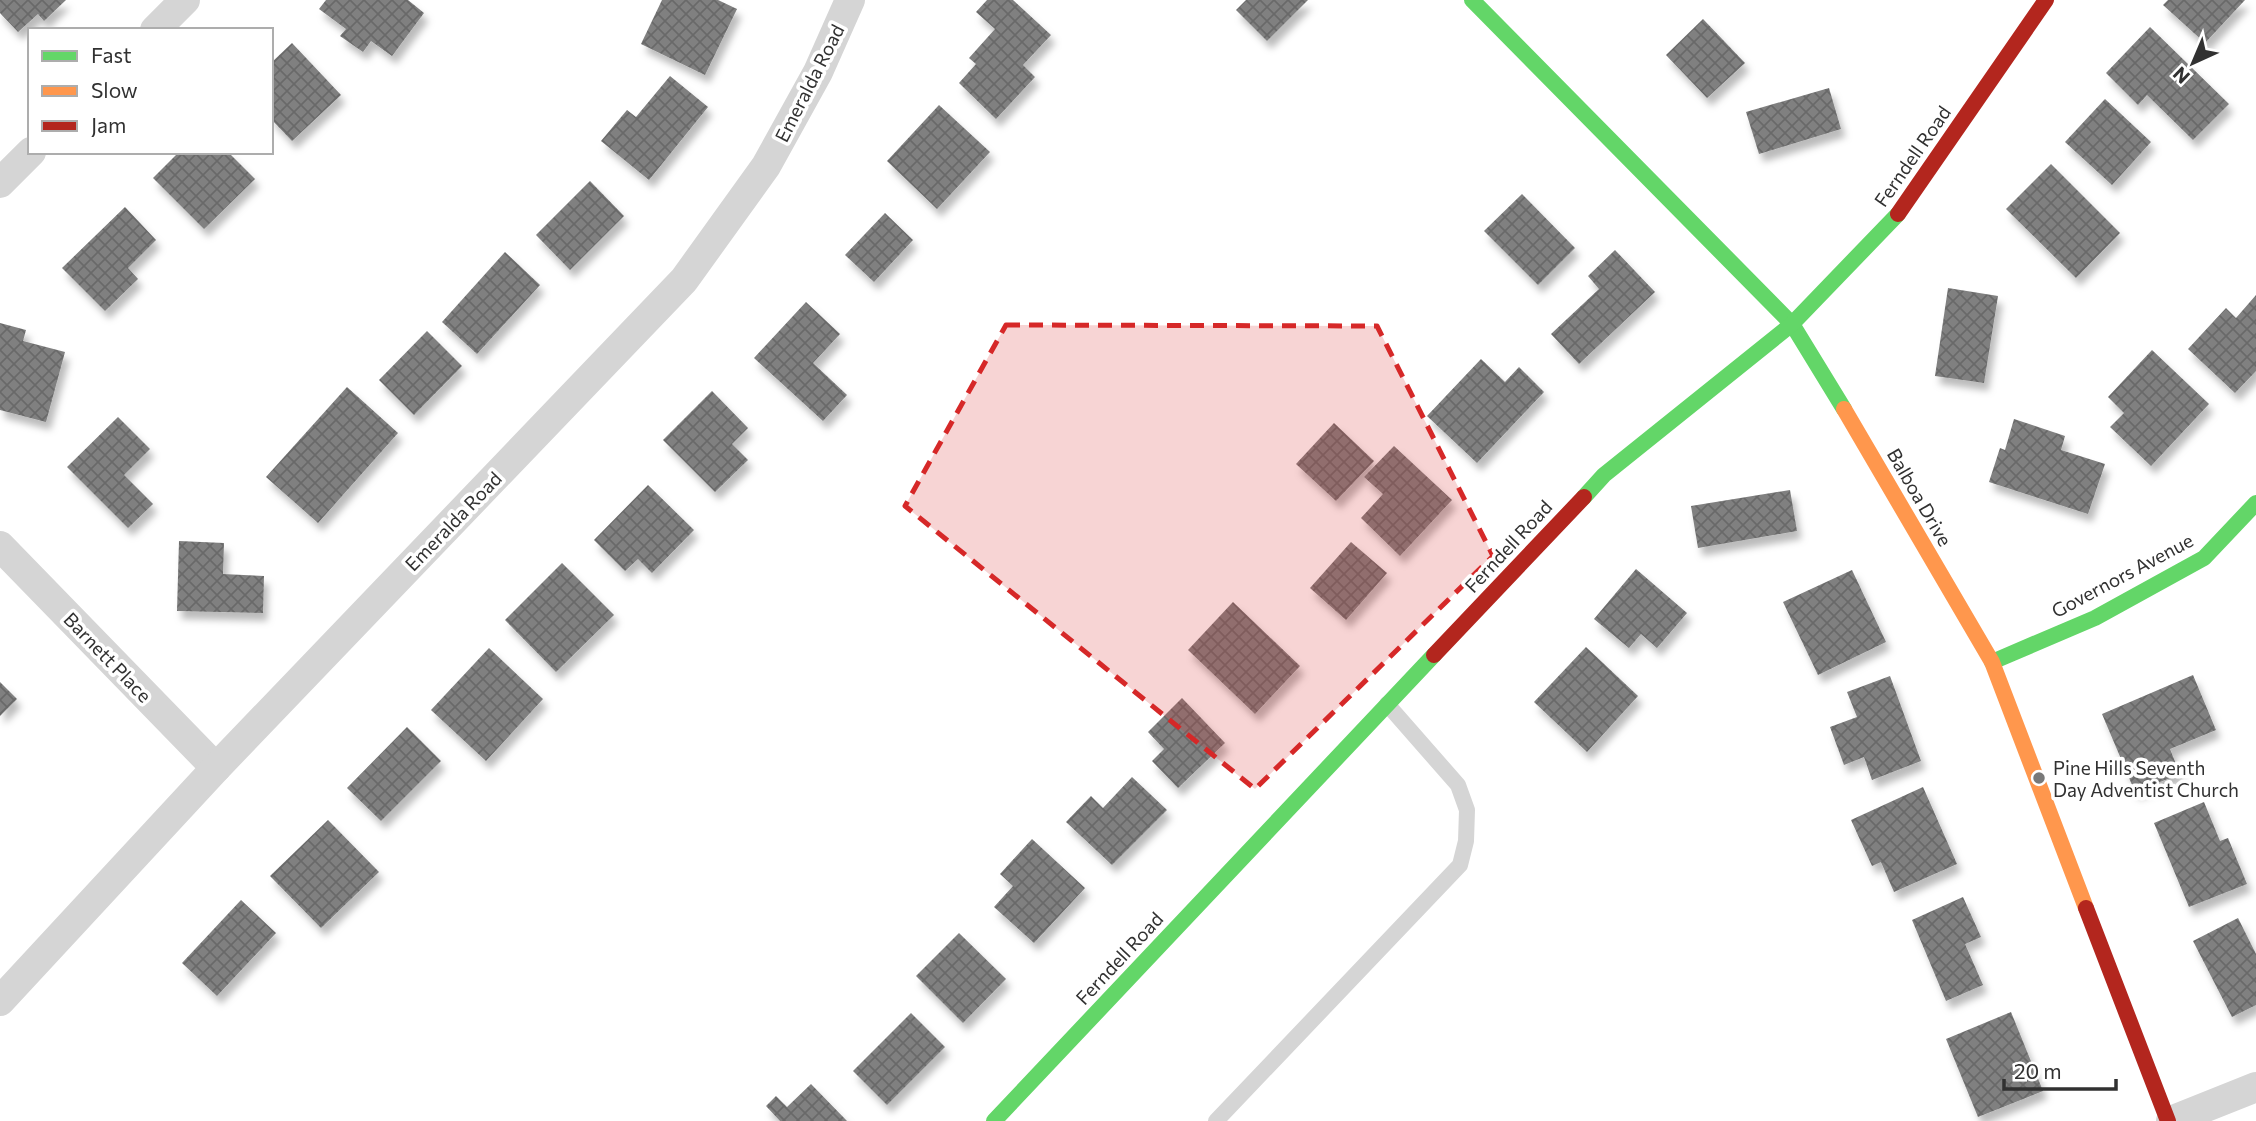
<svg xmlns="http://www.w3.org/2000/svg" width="2256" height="1121" viewBox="0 0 2256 1121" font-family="Commissioner,sans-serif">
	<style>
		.building { fill: url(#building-cross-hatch); filter: url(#shadow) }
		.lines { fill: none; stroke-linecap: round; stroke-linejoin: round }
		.lane { stroke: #d5d5d5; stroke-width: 16 }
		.street { stroke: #d5d5d5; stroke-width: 30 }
		.fast { stroke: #63d668; stroke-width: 16 }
		.slow { stroke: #ff974d; stroke-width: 16 }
		.jam { stroke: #b3261e; stroke-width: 16 }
		.marked { fill: #d62828; fill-opacity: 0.2; stroke: #d62828; stroke-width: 5; stroke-dasharray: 14 9; stroke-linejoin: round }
		.poi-dot { fill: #797979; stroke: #fff; stroke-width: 2.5 }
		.labels { text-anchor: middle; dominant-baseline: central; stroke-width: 7; stroke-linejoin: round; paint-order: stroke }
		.street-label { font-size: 19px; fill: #313131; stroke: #fff }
		.poi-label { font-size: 19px; fill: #313131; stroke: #fff; text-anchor: start }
	</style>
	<defs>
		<pattern id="building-cross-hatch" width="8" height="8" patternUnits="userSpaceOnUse" patternTransform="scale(1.75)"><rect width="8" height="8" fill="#808080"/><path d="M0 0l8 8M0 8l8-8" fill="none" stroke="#696969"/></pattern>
		<filter id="shadow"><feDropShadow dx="4.5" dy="8" stdDeviation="3.5" flood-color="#0004"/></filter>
	</defs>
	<rect width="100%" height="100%" fill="#fff"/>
	<g class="building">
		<polygon points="0,0 66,0 44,21 38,14 18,32 0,13"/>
		<polygon points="326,0 408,0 424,13 392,56 371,41 363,52 340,36 346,29 319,9"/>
		<polygon points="662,0 718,0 737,9 705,75 641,44"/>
		<polygon points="987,0 1013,0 1051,35 1023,65 1035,77 996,119 959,83 976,64 969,58 995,29 976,12"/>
		<polygon points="1246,0 1308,0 1267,41 1236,10"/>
		<polygon points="2168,0 2245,0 2205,43 2163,5"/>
		<polygon points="1703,19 1745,63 1707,98 1666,55"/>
		<polygon points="2150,27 2229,104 2193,140 2147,95 2138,105 2106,73"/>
		<polygon points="292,43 341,95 292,141 271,119 271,63"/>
		<polygon points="670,76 708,107 649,180 601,141 627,110 636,117"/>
		<polygon points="1829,88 1841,129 1759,154 1746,112"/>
		<polygon points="2105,99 2151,142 2112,185 2065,142"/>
		<polygon points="939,105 990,152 937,209 887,161"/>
		<polygon points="179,152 228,152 255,179 204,229 153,178"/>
		<polygon points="2051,164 2120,233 2076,278 2006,209"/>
		<polygon points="590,181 624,216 570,270 536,235"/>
		<polygon points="1522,194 1575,248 1538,285 1484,231"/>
		<polygon points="125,207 156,240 128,268 138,279 105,311 62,268"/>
		<polygon points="885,213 913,240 874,282 845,255"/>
		<polygon points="1615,250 1655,292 1579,364 1551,334 1599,289 1588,276"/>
		<polygon points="505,252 540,285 477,354 442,322"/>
		<polygon points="1948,288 1998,296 1984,383 1935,376"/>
		<polygon points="2256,295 2256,371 2235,393 2188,349 2226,308 2236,318"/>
		<polygon points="806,302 840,334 813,363 847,395 823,421 754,358"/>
		<polygon points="0,323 26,330 23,341 65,352 46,422 0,410"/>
		<polygon points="427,331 462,366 414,415 379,380"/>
		<polygon points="2152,350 2209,404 2151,466 2110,427 2124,413 2108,397"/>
		<polygon points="1481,359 1505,382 1519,367 1544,392 1477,463 1427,416"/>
		<polygon points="347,387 398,433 318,523 266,477"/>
		<polygon points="712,391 748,428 732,444 748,460 715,492 663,440"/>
		<polygon points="118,417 150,449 124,475 153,504 128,528 67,467"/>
		<polygon points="2014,419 2065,436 2061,450 2105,464 2088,514 1989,482 2000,448 2005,450"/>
		<polygon points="1334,423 1374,461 1336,501 1296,464"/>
		<polygon points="1394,446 1452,500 1400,556 1361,518 1383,494 1364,477"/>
		<polygon points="648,485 694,530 652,573 638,559 625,571 594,540"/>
		<polygon points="1790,490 1797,531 1698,548 1691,506"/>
		<polygon points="179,541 224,543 223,574 264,576 263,613 177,611"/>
		<polygon points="1351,542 1387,573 1346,620 1310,588"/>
		<polygon points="562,563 614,615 556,672 505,620"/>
		<polygon points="1636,569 1687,613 1657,648 1641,634 1629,648 1594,619"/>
		<polygon points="1852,570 1886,642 1818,675 1783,602"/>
		<polygon points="1233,602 1300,666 1255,714 1188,650"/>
		<polygon points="1586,647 1638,696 1587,752 1534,702"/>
		<polygon points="489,648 543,699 486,761 431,710"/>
		<polygon points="2193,675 2216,730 2170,749 2180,774 2135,792 2102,714"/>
		<polygon points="1890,676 1921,761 1872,780 1864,757 1844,765 1830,727 1857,717 1847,692"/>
		<polygon points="0,682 17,699 0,716"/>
		<polygon points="1182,698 1225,743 1178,788 1152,761 1164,749 1148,732"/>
		<polygon points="407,727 441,761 381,821 347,788"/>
		<polygon points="1132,777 1167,810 1112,865 1066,822 1091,796 1103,808"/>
		<polygon points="1923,787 1957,864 1894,892 1881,862 1872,866 1851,820"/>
		<polygon points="2204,802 2220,841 2228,838 2247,884 2189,907 2154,823"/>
		<polygon points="328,820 379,872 321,928 270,876"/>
		<polygon points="1032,839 1085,888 1034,943 994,907 1013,886 1000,874"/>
		<polygon points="1963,897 1981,937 1965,944 1983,985 1946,1001 1912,920"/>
		<polygon points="241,900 276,933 217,996 182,963"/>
		<polygon points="2238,918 2256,954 2256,1005 2232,1017 2193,941"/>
		<polygon points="959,933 1006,979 963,1023 916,976"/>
		<polygon points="2011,1012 2043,1091 1978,1117 1946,1039"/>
		<polygon points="911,1013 945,1047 887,1105 853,1071"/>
		<polygon points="811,1084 847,1121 780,1121 766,1106 776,1096 787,1107"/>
	</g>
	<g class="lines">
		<polyline class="lane" points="1216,1121 1460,865 1466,841 1467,810 1458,785 1387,704"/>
		<g class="street">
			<polyline points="155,30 185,0"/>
			<polyline points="0,183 31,152"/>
			<polyline points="0,546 216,768"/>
			<polyline points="0,1001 216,768 684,280 766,166 818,72 850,0"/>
			<polyline points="2171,1121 2256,1087"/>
		</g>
		<g class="fast">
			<polyline points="1472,0 1792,324 1844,409"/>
			<polyline points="1584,497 1604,475 1792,324 1898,214"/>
			<polyline points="1992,662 2095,618 2204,558 2256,503"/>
			<polyline points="994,1121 1434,655"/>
		</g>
		<polyline class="slow" points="1844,409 1992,662 2086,908"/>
		<g class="jam">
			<polyline points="1898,214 2046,0"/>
			<polyline points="1434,655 1584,497"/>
			<polyline points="2086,908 2168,1121"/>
		</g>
	</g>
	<path class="marked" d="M1006 325 1377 326 1493 556 1255 789 905 506Z"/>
	<circle class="poi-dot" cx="2039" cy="778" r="7"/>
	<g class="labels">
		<g class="street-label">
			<text transform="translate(809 83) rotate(-63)">Emeralda Road</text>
			<text transform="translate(1912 156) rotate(-55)">Ferndell Road</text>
			<text transform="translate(1920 497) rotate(60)">Balboa Drive</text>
			<text transform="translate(453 521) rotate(-46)">Emeralda Road</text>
			<text transform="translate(1508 546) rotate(-47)">Ferndell Road</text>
			<text transform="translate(2122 575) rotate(-28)">Governors Avenue</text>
			<text transform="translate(108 657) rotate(46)">Barnett Place</text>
			<text transform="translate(1119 958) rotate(-47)">Ferndell Road</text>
		</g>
		<g class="poi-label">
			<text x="2053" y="767">Pine Hills Seventh<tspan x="2053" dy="22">Day Adventist Church</tspan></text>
		</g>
	</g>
	<rect x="28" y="28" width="245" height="126" fill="#ffffff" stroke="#adadad" stroke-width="2"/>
	<rect x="42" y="51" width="35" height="10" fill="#63d668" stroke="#adadad" stroke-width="2"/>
	<text x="91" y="63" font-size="21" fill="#313131">Fast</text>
	<rect x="42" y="86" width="35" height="10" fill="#ff974d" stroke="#adadad" stroke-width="2"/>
	<text x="91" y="98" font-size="21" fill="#313131">Slow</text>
	<rect x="42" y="121" width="35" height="10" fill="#b3261e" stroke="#adadad" stroke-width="2"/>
	<text x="91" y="133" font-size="21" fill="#313131">Jam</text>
	<g transform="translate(2193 63) rotate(224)" stroke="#ffffff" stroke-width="5" paint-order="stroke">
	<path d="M0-5L12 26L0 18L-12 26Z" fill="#313131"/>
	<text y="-10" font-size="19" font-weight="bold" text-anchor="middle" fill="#313131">N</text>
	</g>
	<path d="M2004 1079v10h112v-10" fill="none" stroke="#313131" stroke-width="3.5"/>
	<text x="2014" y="1079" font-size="21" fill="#313131" stroke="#ffffff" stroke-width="5" paint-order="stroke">20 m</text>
</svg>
